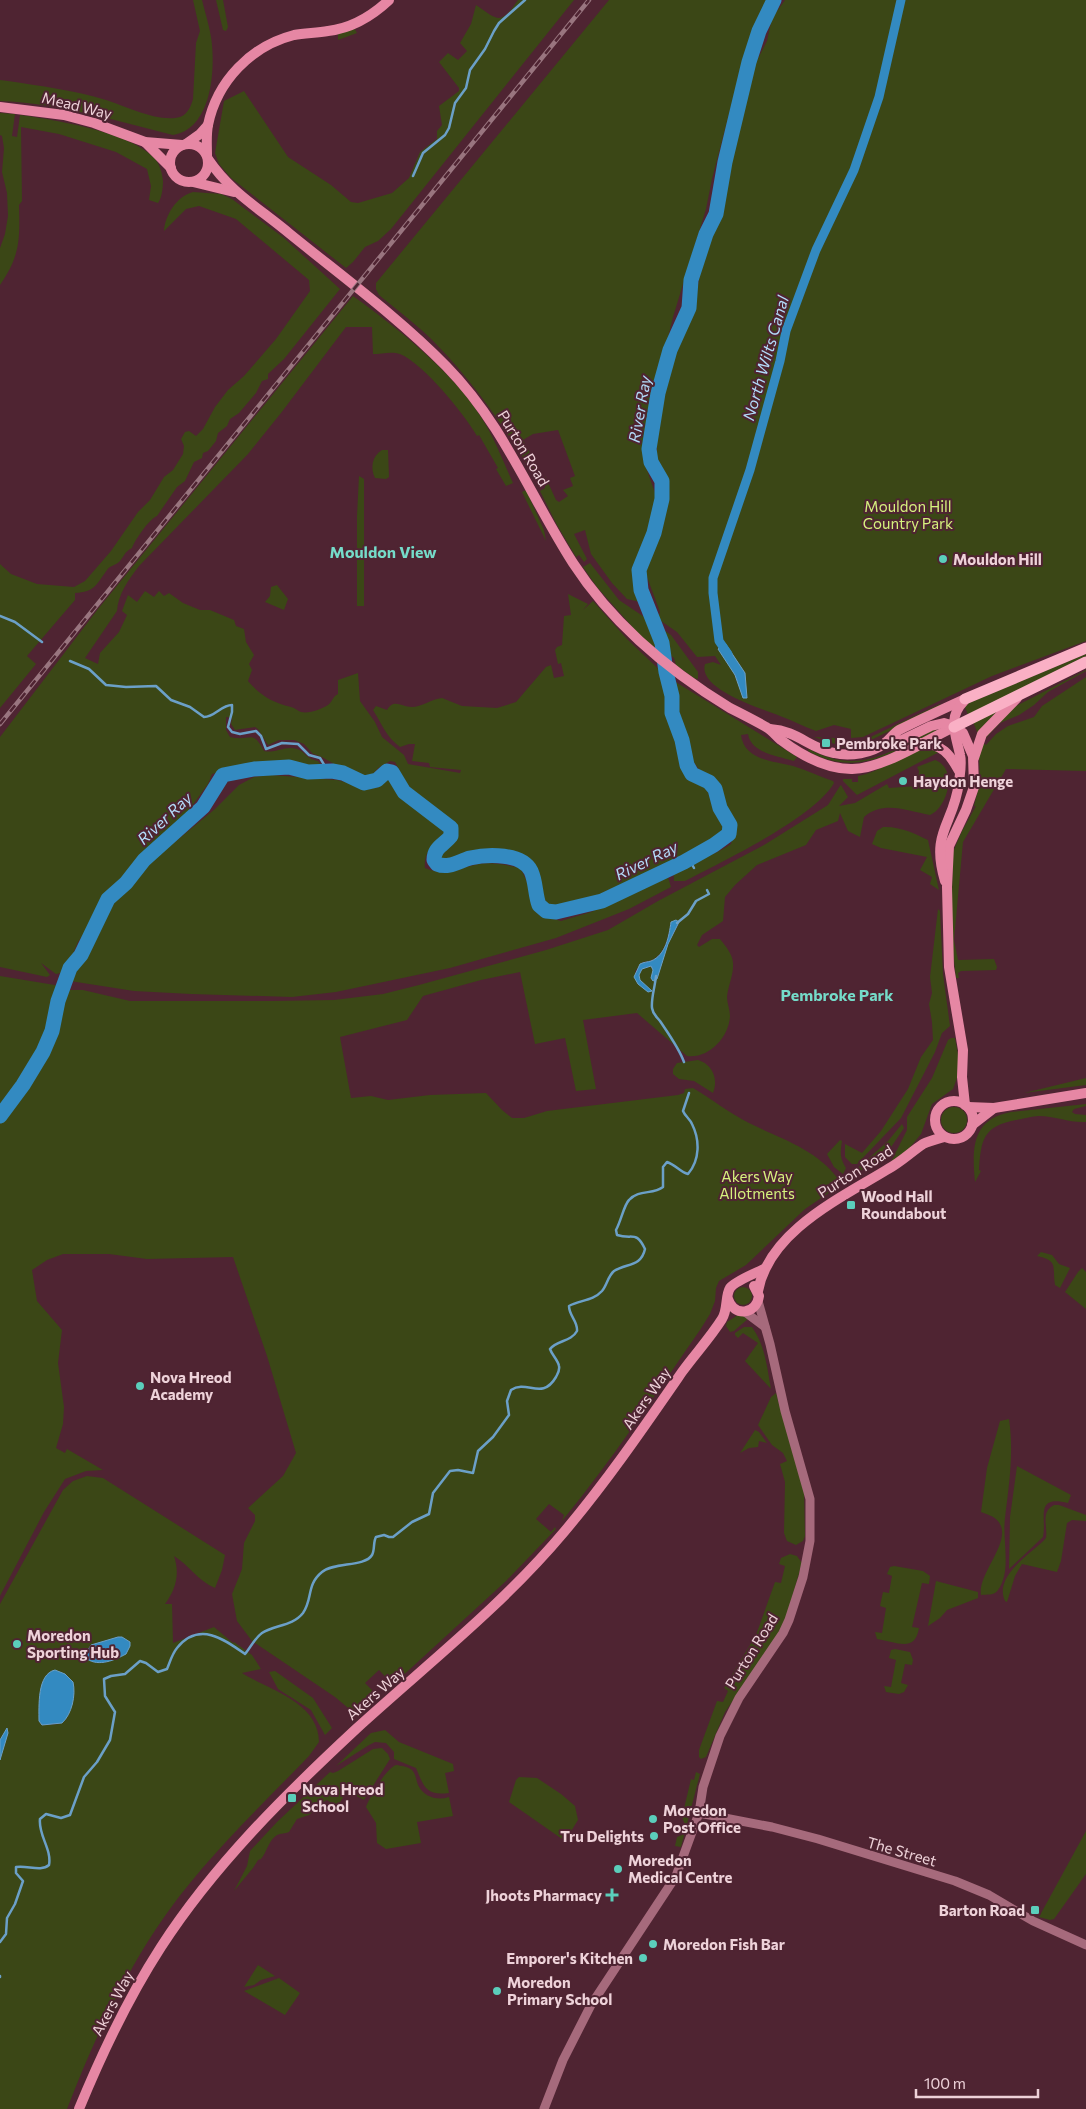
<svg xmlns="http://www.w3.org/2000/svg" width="1086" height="2109" viewBox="0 0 1086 2109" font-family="Commissioner,sans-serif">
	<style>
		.green { fill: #3b4716; fill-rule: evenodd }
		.water { fill: #338ac1; stroke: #6ba0c8 }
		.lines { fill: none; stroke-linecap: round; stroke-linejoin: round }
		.stream { stroke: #6ba0c8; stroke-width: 2.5 }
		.canal { stroke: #338ac1; stroke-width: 9 }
		.river { stroke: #338ac1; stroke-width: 15 }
		.tertiary { stroke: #a66a7c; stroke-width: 9 }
		.secondary { stroke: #e687a4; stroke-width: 10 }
		.primary { stroke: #fab0c5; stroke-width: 11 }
		.rail-casing { stroke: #99757f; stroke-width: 4.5 }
		.rail { stroke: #4f2432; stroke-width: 2.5; stroke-dasharray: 8; stroke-linecap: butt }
		.poi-dot { fill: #5bcebb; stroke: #4f2432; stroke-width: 2 }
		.labels { text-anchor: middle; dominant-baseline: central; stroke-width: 4; stroke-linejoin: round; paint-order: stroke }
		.street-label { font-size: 15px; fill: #eed2d9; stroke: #4f2432 }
		.park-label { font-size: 15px; fill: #d5f27d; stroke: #4f2432 }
		.poi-label { font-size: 15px; font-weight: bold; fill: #eed2d9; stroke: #4f2432; text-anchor: start }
		.water-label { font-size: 16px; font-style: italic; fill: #b3dbf9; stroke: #4f2432 }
		.neighbourhood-label { font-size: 16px; font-weight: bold; fill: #75dbc9; stroke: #4f2432 }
	</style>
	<rect width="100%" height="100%" fill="#4f2432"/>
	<g class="green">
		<path d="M193 0H202C205 12 209 25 211 37 216 69 212 129 173 135 116 121 59 103 0 101V80L8 81C40 86 74 90 106 100 125 106 159 123 180 117 188 114 191 106 193 99L196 43 200 31Z"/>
		<polygon points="216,0 223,0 228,27 226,31 223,30"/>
		<path d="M518 0H574L391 229 378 241 365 247 353 262 346 268 231 178 219 164 215 153 224 101 244 91 288 157 331 185 351 202 358 203 392 193 409 178 420 152 437 139V131L442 125 439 106 459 91V88L439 62 448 53 458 60 467 51 460 43 471 24 476 5C499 21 501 25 518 0Z"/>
		<path d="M609 0H771L759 16 741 68 712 179 706 209 673 317 649 415 644 453 647 470 655 493 656 501 646 540 641 575 640 602 627 599 612 583 591 554 585 530 574 534 587 559 584 562 579 555 576 557 557 525 540 491 545 488V476L556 500 559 502 568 496 563 490 573 486 570 478 575 476 558 430 533 434 523 440 538 467 539 471 533 475C506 429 475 384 437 345 420 327 398 311 379 295L376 289V283Z"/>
		<path d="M785 0H1086V641L992 676 863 737 851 738V729L834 725 816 731C804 727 792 720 780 716 762 709 697 689 705 664L713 662 721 665 715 656 697 657 677 632 658 619 660 612 644 569 666 512 668 490 664 473 657 458V440L664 393 678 346 695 306 700 273 721 210 751 72 767 41 772 18Z"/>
		<polygon points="354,28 357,33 338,40 338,33"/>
		<path d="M0 113 15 114 12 136 17 137 20 115C55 120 131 132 155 159 160 165 162 173 163 181 163 187 162 198 158 203L149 200 151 186 147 169 116 152 59 134 21 127 22 201 19 205C20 240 20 256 0 285V248L5 234 8 216 7 193 2 172 4 148 2 136 0 135Z"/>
		<path d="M193 192 221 194 232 199 284 238 340 289 284 359 268 374V379L262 381 256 393 239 413 230 419 227 426 218 433 216 441 208 451 203 453 202 458 194 462 185 481 177 487 157 516C149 519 135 540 132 548 124 552 124 557 119 562 116 565 109 566 107 570 96 585 95 592 75 593V600L27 656 36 664 0 708V564L11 574 37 584 74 587 85 581 111 551 138 512 150 500 164 477 173 470 183 454 184 446 181 439 185 432 189 431 196 436 203 429 215 407 228 390 244 376 276 339 310 291 309 280 236 219 199 206 186 209 164 231C165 215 177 196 193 192Z"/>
		<path d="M353 296C395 326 454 373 481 417 494 437 503 461 513 483L506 486 496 469 498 468 479 435 477 436C464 414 424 364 400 354 392 351 381 354 373 354L372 327H346L281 413 248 454 139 566C129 579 118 594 117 611L85 658 98 664 100 653 119 632 127 615 122 611 128 595 137 602 145 591 154 597 159 591 164 596 169 593 183 603 200 610H210L234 620 236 626 244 629 246 642 254 655 249 664 252 670 248 681C261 696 272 702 291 707 295 708 298 711 301 712 309 714 322 709 328 705 333 701 333 696 338 694V680L358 673 360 701 375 722 382 737 404 755 408 764 460 773 461 770 430 767 429 763 412 761 415 744H409L400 747C386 737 382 724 373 710L376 706 387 710C394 698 401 707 412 707 421 707 432 699 442 698L462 706 497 708 516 702 546 667 551 665 554 678 564 676 561 663 558 664 555 650 557 647 562 645 564 616 571 615 568 594 588 604 583 610 593 601 627 639 666 676 797 757 794 761C777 756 751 753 748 734L741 735C744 760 773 761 793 766 807 770 820 777 833 781L834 783C814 818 723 861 685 881H674L673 864C687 854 687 861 701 858 711 856 722 850 731 844L733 835 724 809 719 785 701 772 690 757 686 743 676 727H671L677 740 680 767 686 775 699 781 708 792 713 808 725 828 724 833 715 840 594 897 553 909C541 902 543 886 538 875 525 841 469 854 443 861L440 856V852L457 838C457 815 426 805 412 790 405 782 400 771 395 762L390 761C387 763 383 765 380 767 376 769 375 773 371 775 353 783 330 757 313 754L304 744 294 740H279L268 745 258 729 255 727 235 730 231 724 232 718 226 717V730L230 737C251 742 252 728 264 751 275 754 285 745 297 749 306 752 306 759 318 761L321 765 319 768C311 768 305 765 297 764 268 760 239 767 212 774L208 784 189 810 128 870 78 942 65 972 56 974 41 963 50 975 47 977 0 967V737L98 609Z"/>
		<path d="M382 450H388L389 477 386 479 375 478C370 468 372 456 382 450Z"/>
		<polygon points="359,476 364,479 364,606 357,606 357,516"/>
		<polygon points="526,490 544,530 546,541 522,492"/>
		<polygon points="590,563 619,600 671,635 698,672 698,679 694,678 676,665 674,658 661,648 652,646 637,632 597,587 583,567"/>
		<polygon points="277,585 288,599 284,610 265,602 270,596 271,587"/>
		<polygon points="1086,654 1086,656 968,715 965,707 969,703"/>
		<polygon points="1086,670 1086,671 1048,692 1034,705 1019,715 1000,723 986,738 987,731 1016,706"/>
		<polygon points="1086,677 1086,771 1006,769 963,842 954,940 958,960 994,959 997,967 996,970 961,971 958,973 959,978 956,978 951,935 953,852 962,831 976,806 974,806 980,782 979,756 983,743 986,745 996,734 1008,726 1034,717 1042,706"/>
		<polygon points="940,704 941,706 867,742 858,746 835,748 835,744 814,737 834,738 860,742"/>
		<polygon points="994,711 996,713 978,734 973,722"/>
		<path d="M935 729 936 731C892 753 856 778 808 751L809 749C860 776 889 752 935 729Z"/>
		<path d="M930 749 939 752 857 795 843 781V779H852V782H858V776C883 772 906 749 930 749Z"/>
		<path d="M935 760C958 768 948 807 930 815 907 811 884 800 864 817L860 837 848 831 840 813 838 821 816 830 806 845 757 865 735 885 725 897 723 921 702 935 697 945 699 947 712 939H720C725 945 733 955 733 963 734 974 728 986 727 997 727 1003 730 1010 730 1016 729 1038 708 1059 687 1056L637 1013 583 1020 596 1089 576 1091 565 1038 535 1044 520 972 481 980 423 996 407 1020 340 1037 351 1098 371 1096 388 1100 430 1095 486 1093 502 1110 512 1118H524L547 1111 678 1095 684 1093 685 1089 693 1088C712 1099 729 1113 749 1123 781 1139 817 1149 839 1180V1184L829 1186 830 1192 805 1209 746 1265 719 1281 716 1288 715 1301 710 1314 700 1330C655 1395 612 1460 562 1521L564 1515 549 1504 536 1519 551 1532 555 1527 556 1529 506 1581 397 1681 387 1688 386 1687 391 1683 379 1670 365 1683 377 1695 381 1693 353 1712 335 1697 252 1641 237 1621 232 1594 242 1569 244 1543 255 1521V1515L248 1508 283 1476 296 1453 267 1356 233 1257 147 1259 109 1254H63L47 1260 32 1270 37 1301 62 1330 58 1363 64 1407 63 1424 56 1448 65 1453 67 1449 103 1470 86 1471 65 1479 44 1512 0 1596V1124L43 1062 64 990H83L130 1001H272L334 1000 383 994 419 985 546 950 608 930 658 901 764 845 828 805 840 786 841 785 848 797 839 806 855 803 887 784 889 788 917 786 919 771 917 767ZM676 920 679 923 668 944 662 961 653 970 651 966 642 969 639 975 640 980 635 971 643 962C664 961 668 939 671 922Z"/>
		<path d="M271 775 337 780 364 787 377 788 388 777C399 801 424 815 445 829V835C433 843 423 853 425 868 449 878 456 868 479 864 492 862 507 865 520 868 529 882 532 900 539 915L561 921 591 912 668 877 671 887 629 909 556 938 450 968 336 992 292 997 191 994 134 991 70 981 73 972 95 940 108 909 148 864 215 809 239 785 254 777Z"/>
		<path d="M883 827C899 826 914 833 928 840L939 890 930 884 932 877 920 870 927 857 881 848 872 844 877 831Z"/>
		<polygon points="938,909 940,911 943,974 950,1026 942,1033 935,1052 901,1118 857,1164 852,1164 845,1157 845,1144 862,1153 881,1131 908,1089 921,1057 933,1040 932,1022 929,1004 932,993 930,977"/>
		<path d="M0 976 61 986C48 1038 31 1067 0 1111Z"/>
		<polygon points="951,1038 955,1038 959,1060 957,1078 953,1089 932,1104 921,1134 907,1151 891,1162 907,1130 907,1117 932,1078 948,1040"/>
		<path d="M698 1060C712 1064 719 1079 713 1093L694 1081 679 1079 673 1074V1069L677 1063Z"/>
		<polygon points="1086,1078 1086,1085 1024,1093"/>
		<path d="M1086 1104V1106L1074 1109 1072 1112 1075 1114 1086 1115V1122C1070 1123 1055 1116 1039 1116 1032 1116 1023 1119 1016 1120 983 1126 981 1140 979 1170L981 1171 975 1182C972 1150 971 1119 1011 1112Z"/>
		<circle cx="954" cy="1120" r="13"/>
		<polygon points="902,1124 904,1128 883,1159 851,1176 850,1175 888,1141"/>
		<path d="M840 1140 842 1141C840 1153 840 1158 846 1168L843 1174 834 1167 827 1154Z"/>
		<path d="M1041 1252 1052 1255 1059 1264 1070 1268 1060 1288 1055 1285C1052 1266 1059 1261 1037 1256Z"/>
		<polygon points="1082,1268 1086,1272 1086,1309 1065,1292 1078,1272"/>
		<circle cx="743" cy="1296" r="9"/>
		<polygon points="738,1315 742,1315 749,1318 734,1331 730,1332 726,1326 727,1322"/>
		<path d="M744 1327H752C765 1345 767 1367 771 1389L745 1361 758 1343 743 1333 738 1338 735 1335V1333Z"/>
		<polygon points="776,1393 804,1492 805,1536 803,1541 796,1545 787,1541 784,1533 785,1482 780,1464 787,1461 783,1453 772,1445 758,1425 771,1397"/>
		<path d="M1009 1419C1014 1453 1009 1485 1005 1518 1002 1540 1012 1571 998 1590 994 1596 987 1594 981 1595 977 1572 1017 1538 996 1519 993 1516 986 1514 981 1512L987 1468 1000 1421Z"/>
		<polygon points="755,1430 759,1432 767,1443 759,1441 758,1447 749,1448 740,1453"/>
		<path d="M1017 1466 1071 1495 1068 1503C1034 1495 1047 1518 1043 1537L1009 1569 1010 1517Z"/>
		<path d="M87 1476 103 1478 225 1555 222 1570 215 1588C198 1581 189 1565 174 1556 180 1574 176 1589 165 1604H172L173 1643 214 1627 233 1643 234 1642 252 1655 261 1669 242 1673C269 1690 319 1702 319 1742L309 1756C256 1811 198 1865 156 1929 119 1985 91 2047 67 2109H0V1604L63 1490 73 1481ZM118 1637H122L121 1657 102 1663 91 1645ZM52 1671 73 1697 68 1715 59 1724 42 1725 39 1721 43 1681Z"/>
		<path d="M1054 1505H1059L1086 1515V1521L1072 1520 1067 1523 1061 1561 1057 1572 1022 1564 1015 1576 1007 1602 1005 1601C993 1575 1033 1553 1046 1538 1048 1526 1040 1512 1054 1505Z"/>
		<polygon points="790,1554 797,1556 802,1563 786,1618 774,1641 725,1712 706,1757 701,1759 699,1757 699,1750 717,1701 723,1702 728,1691 724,1688 756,1635 775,1582 781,1583 785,1566 779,1564 781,1558"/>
		<path d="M894 1566 923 1571 930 1576 929 1584 922 1583 912 1627 919 1628C915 1653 897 1642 877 1639L875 1632 882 1633 886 1608 880 1606 883 1592 889 1593 892 1576 887 1574 890 1567Z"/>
		<polygon points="936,1581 978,1592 978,1598 947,1610 940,1618 928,1626"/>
		<polygon points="895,1649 910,1652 913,1660 912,1665 905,1664 901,1683 908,1685 904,1692 899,1694 886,1692 884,1686 891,1687 896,1660 889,1658 891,1650"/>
		<polygon points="275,1671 313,1698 332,1728 325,1735 311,1710 278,1689 269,1672"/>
		<path d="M385 1730 399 1742 453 1764 454 1771 445 1773 449 1793C426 1796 424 1787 416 1768L394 1759V1752L386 1743 375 1742 369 1745 336 1766 371 1733Z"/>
		<path d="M382 1748 388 1754 390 1759 364 1800 347 1791 337 1807 327 1800 325 1801 309 1815 297 1819 289 1832C285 1834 281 1833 277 1835 268 1841 267 1852 261 1859L258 1860 253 1868 234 1891 247 1866 250 1851 277 1822 330 1772 333 1773 338 1771 373 1749Z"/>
		<path d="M396 1765C402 1766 407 1766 412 1770 416 1774 416 1780 418 1785 424 1797 437 1801 449 1797L453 1816 417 1822 421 1843 386 1849 377 1843 376 1823 366 1807C370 1796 386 1769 396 1765Z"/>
		<polygon points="696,1772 700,1774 681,1847 675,1846 677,1837 682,1835 685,1825 682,1817 691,1779 694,1780"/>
		<polygon points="519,1777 537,1778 561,1794 575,1806 578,1820 565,1841 509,1802 516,1780"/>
		<polygon points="1086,1831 1086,1874 1054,1919 1050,1920 1039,1917"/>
		<polygon points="258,1965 275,1976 261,1980 254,1985 244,1987"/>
		<polygon points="279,1978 300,1993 285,2015 244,1991"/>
	</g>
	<g class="water">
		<polygon points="725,643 745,673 747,698 743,698 735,675 718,649"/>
		<path d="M676 920 679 922 668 944 657 979 653 981 651 978 653 970 651 966 642 969 639 975 640 980 652 991 648 992 638 984 634 977 640 964C644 962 648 962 651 961 666 955 669 936 671 922Z"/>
		<path d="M118 1637H122L130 1642V1646L126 1654C115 1660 99 1667 87 1659L86 1653 91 1645Z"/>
		<path d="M55 1670 65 1674 73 1682C76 1695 72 1714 62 1723L42 1725 39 1721C39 1706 37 1674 55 1670Z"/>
		<polygon points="7,1728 8,1733 0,1760 0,1740"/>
	</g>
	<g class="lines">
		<g class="stream">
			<polyline points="413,176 423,153 445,135 449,128 455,103 466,88 470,70 485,49 494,31 499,23 525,0"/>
			<polyline points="0,616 15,622 42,642"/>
			<path d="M70 661 89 669 106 685 126 687 156 686 171 700 190 707 204 717C215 717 221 705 232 705V712L228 727 232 732 240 734 256 731 261 736 266 749 282 743 298 744 309 755 320 758 328 771"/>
			<polyline points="689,859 694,868"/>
			<polyline points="677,923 688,914 696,901 709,894 707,890"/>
			<path d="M656 976C655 987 651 998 652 1008 653 1015 656 1016 660 1021 668 1033 679 1048 684 1062"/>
			<path d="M0 1942 6 1934 7 1918 15 1904 23 1881 16 1873V1867C27 1865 41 1872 49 1865 52 1849 38 1835 40 1819L46 1814 61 1818 70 1815 84 1777 97 1762 110 1740 115 1712 105 1696 104 1679 111 1676 125 1674 140 1661 146 1663 158 1672 167 1669C170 1662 172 1654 177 1648 199 1621 224 1639 245 1654 250 1648 255 1638 262 1633 274 1625 293 1626 303 1613 313 1599 306 1585 322 1572 334 1562 365 1567 372 1555 375 1550 373 1542 376 1537L384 1535 389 1537H393L412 1522 429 1514 433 1493 450 1471 458 1470 473 1473 478 1451 493 1437 509 1415 507 1401 511 1390C527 1379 542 1401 556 1377 558 1373 560 1370 559 1366 558 1360 552 1355 550 1349 557 1340 571 1342 577 1331 578 1321 569 1316 569 1306 580 1300 593 1301 602 1291 607 1285 608 1276 614 1271 627 1263 641 1267 645 1249 636 1230 633 1240 617 1235L616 1230C621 1221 624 1205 629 1200 639 1189 653 1195 663 1187V1167L667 1162C676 1165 680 1172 688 1174 700 1160 700 1140 692 1124 690 1119 685 1116 683 1111L689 1093"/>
			<polyline points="0,1976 0,1977"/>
		</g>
		<polyline class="canal" points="728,654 719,641 713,593 713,578 750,470 780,361 786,331 816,250 854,170 879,97 901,0"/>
		<path class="river" d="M0 1116 23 1085 43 1052 52 1031 58 1001 70 968 81 955 108 899 126 883 144 860 203 807 223 775 254 769 289 767 308 772 332 771 343 773 364 783 377 780 387 771 392 772 404 792 451 828V836C444 845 434 847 434 860L437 864C449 869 459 861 470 858 488 854 522 853 531 871 536 882 535 894 539 905L546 911 556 912 602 901 684 862 714 845 729 834 730 825 720 808 715 789 709 782 692 774 687 765 682 740 672 713V696L666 672 662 643 641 590 639 570 654 533 662 499V481L651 462 649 449 658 393 670 350 689 308 691 280 706 234 716 214 725 162 749 62 759 31 774 0"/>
		<g class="tertiary">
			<polyline points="745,1312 765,1327"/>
			<polyline points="699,1813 772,1827 818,1839 955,1881 989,1895 1033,1921 1086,1945"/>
			<polyline points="544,2109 563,2060 591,2005 676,1876 699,1813 703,1787 720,1736 739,1698 783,1633 789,1620 803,1577 810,1541 810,1499 785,1411 770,1344 758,1301"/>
		</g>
		<g class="secondary">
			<polyline points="0,107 64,115 94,123 145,142 182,145"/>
			<polyline points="145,142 171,168"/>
			<polyline points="186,144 200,134 208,125"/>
			<circle cx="189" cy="163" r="19"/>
			<path d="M207 156C207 146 206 135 208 125 217 81 251 46 294 35 305 33 317 33 328 31 352 28 372 16 389 0"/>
			<path d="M208 159C231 193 259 208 290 234 343 277 399 318 446 366 504 425 530 496 573 563 612 623 669 671 730 708 742 714 754 720 766 727 772 730 776 736 781 740 801 755 825 769 851 769 881 770 926 740 954 727"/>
			<polyline points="193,182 234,192"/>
			<path d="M770 729C798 731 809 748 834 753 850 757 872 753 885 743 890 739 894 733 899 730 921 719 943 709 965 699"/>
			<polyline points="885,743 902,740 931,726 944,723 951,725 963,733 973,756 974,787 966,810 949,846 947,887 949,967 963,1050 962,1077 965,1105"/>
			<path d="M921 743C942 744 950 754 959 771"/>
			<polyline points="974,758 982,734 1017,698"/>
			<path d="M945 881C930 831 954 825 959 782 960 774 962 763 960 755 956 735 947 718 964 701"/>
			<circle cx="954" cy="1120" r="19"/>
			<polyline points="968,1107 994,1108 1086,1093"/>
			<polyline points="972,1125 994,1108"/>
			<path d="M758 1291C769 1231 841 1198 888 1169 901 1162 911 1152 923 1144 929 1141 937 1139 944 1137"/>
			<path d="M728 1299C734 1317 756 1315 759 1296L754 1286"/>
			<path d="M79 2109C102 2053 128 1998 161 1947 214 1865 285 1795 356 1729 426 1665 502 1606 564 1532 607 1481 644 1427 682 1372 695 1354 710 1338 722 1319 728 1310 725 1296 730 1288 735 1281 756 1273 764 1269"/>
		</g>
		<g class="primary">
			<polyline points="965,699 1086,648"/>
			<polyline points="954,727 1086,662"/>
		</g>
		<defs>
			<polyline id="rail" points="0,724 589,0"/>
		</defs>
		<use href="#rail" class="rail-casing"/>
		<use href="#rail" class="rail"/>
	</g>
	<g class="poi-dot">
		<circle cx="943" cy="559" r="5"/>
		<rect x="821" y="738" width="10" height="10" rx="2.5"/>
		<circle cx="903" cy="781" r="5"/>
		<rect x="846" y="1200" width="10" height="10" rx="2.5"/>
		<circle cx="140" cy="1386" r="5"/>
		<circle cx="17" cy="1644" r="5"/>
		<rect x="287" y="1793" width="10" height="10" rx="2.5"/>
		<circle cx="653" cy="1819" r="5"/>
		<circle cx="654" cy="1836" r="5"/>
		<circle cx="618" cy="1869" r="5"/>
		<path d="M609.5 1887.5h5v5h5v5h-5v5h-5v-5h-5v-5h5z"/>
		<rect x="1030" y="1905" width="10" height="10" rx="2.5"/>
		<circle cx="653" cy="1944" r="5"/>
		<circle cx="643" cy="1958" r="5"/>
		<circle cx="497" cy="1991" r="5"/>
	</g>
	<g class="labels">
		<g class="street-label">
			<text transform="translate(77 105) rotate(14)">Mead Way</text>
			<text transform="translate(524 448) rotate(59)">Purton Road</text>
			<text transform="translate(855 1171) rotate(-32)">Purton Road</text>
			<text transform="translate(646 1398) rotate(-55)">Akers Way</text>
			<text transform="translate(751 1651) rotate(-58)">Purton Road</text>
			<text transform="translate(375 1693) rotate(-41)">Akers Way</text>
			<text transform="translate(902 1851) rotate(16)">The Street</text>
			<text transform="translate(112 2003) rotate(-62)">Akers Way</text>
		</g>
		<g class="park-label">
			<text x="908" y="506">Mouldon Hill<tspan x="908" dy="17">Country Park</tspan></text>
			<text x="757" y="1176">Akers Way<tspan x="757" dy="17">Allotments</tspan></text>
		</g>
		<g class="poi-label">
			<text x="953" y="559">Mouldon Hill</text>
			<text x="836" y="743">Pembroke Park</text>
			<text x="913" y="781">Haydon Henge</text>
			<text x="861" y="1196">Wood Hall<tspan x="861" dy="17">Roundabout</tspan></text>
			<text x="150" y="1377">Nova Hreod<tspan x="150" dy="17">Academy</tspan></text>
			<text x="27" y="1635">Moredon<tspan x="27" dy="17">Sporting Hub</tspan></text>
			<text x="302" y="1789">Nova Hreod<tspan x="302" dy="17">School</tspan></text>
			<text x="663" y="1810">Moredon<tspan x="663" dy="17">Post Office</tspan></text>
			<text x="644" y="1836" text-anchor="end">Tru Delights</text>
			<text x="628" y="1860">Moredon<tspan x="628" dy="17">Medical Centre</tspan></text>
			<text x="602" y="1895" text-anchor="end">Jhoots Pharmacy</text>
			<text x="1025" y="1910" text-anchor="end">Barton Road</text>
			<text x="663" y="1944">Moredon Fish Bar</text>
			<text x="633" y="1958" text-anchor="end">Emporer's Kitchen</text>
			<text x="507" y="1982">Moredon<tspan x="507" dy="17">Primary School</tspan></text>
		</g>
		<g class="water-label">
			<text transform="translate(765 358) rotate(-74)">North Wilts Canal</text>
			<text transform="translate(639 409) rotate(-80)">River Ray</text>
			<text transform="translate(164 818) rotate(-43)">River Ray</text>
			<text transform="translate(646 860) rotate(-26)">River Ray</text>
		</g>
		<g class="neighbourhood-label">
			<text x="383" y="551">Mouldon View</text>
			<text x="837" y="994">Pembroke Park</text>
		</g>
	</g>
	<path d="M916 2089v8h122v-8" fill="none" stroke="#eed2d9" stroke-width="2.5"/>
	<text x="924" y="2089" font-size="15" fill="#eed2d9" stroke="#4f2432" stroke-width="4" paint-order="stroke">100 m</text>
</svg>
